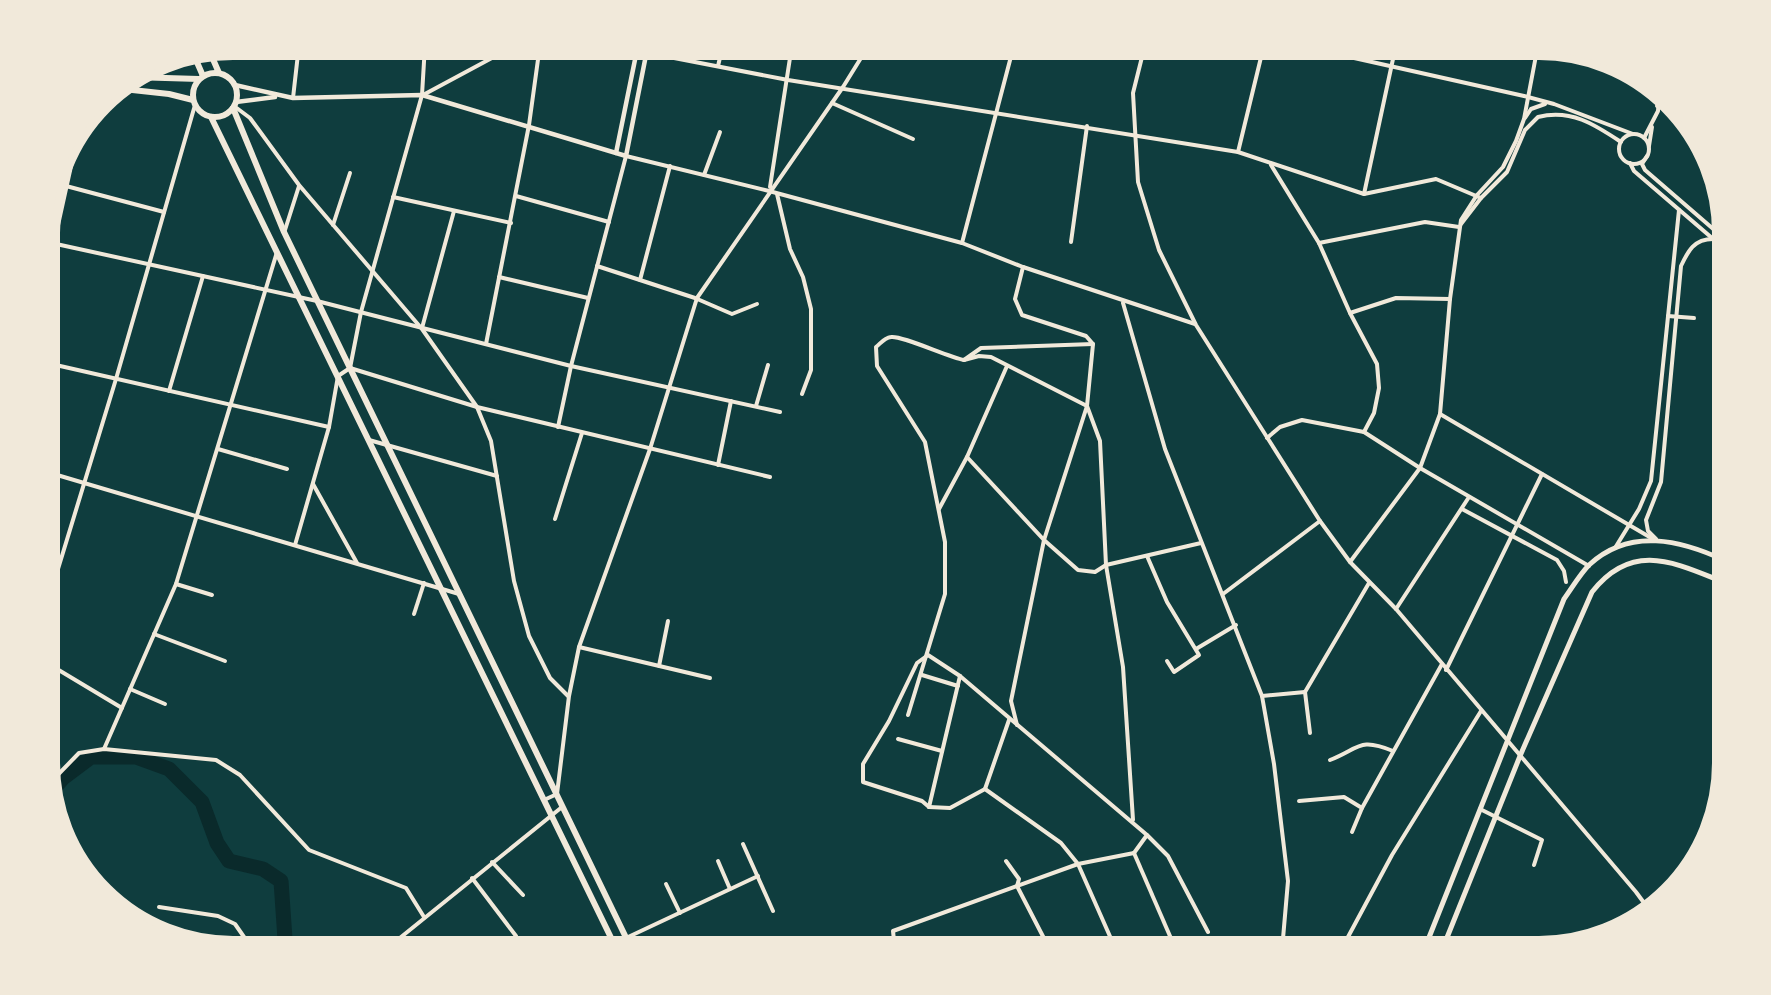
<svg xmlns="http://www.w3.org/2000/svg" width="1771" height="995" viewBox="0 0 1771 995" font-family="'Nunito Sans',sans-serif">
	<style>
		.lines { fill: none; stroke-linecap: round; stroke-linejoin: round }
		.river { stroke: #0a2a2b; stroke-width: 15 }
		.minor { stroke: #f1e9da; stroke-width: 4 }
		.tertiary { stroke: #f1e9da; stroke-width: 4.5 }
		.secondary { stroke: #f1e9da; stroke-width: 5 }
		.primary { stroke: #f1e9da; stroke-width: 6 }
		.trunk { stroke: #f1e9da; stroke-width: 6 }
		.rim { fill: none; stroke: #f1e9da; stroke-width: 8 }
	</style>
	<rect width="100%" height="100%" fill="#0f3d3e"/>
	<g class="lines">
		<polyline class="river" points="49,794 63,778 91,757 136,757 169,769 202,802 217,843 229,861 263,869 281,881 285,939 291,950"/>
		<g class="minor">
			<polyline points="607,45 788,80 1238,152 1364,194 1436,179 1481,198"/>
			<polyline points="1145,45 1133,93 1138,182 1159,250 1196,325 1320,521 1350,562 1396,609 1636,892 1650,911"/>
			<polyline points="1296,45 1524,96 1554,104 1633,134"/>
			<polyline points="718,66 723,45"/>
			<polyline points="423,95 516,45"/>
			<polyline points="293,98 299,45"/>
			<polyline points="832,103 913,139"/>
			<polyline points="234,106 250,118 299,185 422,329 477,407 491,441 514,581 529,636 550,678 568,696"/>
			<polyline points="1657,106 1675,110"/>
			<polyline points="1525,118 1531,109 1545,104"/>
			<circle cx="1634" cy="149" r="15"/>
			<polyline points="1644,138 1658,111 1659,95"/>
			<polyline points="1649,146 1652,127"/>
			<polyline points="1238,152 1264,45"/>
			<polyline points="1647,156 1642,164 1645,170 1726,240"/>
			<polyline points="1630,163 1634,171 1726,250"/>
			<polyline points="1271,165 1319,243 1350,313 1377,364 1379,388 1374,413 1364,432"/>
			<polyline points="704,175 720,132"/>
			<polyline points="66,186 164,212"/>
			<polyline points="770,187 792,45"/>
			<polyline points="777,194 790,249 803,277 811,309 811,370 802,394"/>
			<polyline points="1364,194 1396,45"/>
			<polyline points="516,196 609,222"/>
			<polyline points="393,197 511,223"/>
			<path d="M1461 224 1481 198 1507 172 1525 130 1538 117C1571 109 1594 124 1621 142"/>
			<polyline points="333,225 350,173"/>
			<polyline points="285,230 299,186"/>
			<polyline points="47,242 317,301 571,366 780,412"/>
			<polyline points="1071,242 1087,126"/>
			<polyline points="962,243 1014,45"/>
			<polyline points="1319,243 1425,222 1459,227"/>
			<polyline points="597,266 695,298 732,314 757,304"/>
			<polyline points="47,275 79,130"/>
			<polyline points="499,277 588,298"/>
			<polyline points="640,280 670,166"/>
			<polyline points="1123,303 1165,449 1262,696 1274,764 1288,881 1282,950"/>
			<polyline points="1350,313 1396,298 1450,299"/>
			<polyline points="1668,316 1694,318"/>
			<polyline points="422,328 454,211"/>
			<polyline points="486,344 529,125 540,45"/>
			<polyline points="964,360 979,356 991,357 1087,406 1100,441 1106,565 1123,667 1133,820"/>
			<polyline points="47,363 329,427"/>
			<polyline points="350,368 477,407 770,477"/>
			<polyline points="169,391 203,276"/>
			<polyline points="756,406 768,365"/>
			<polyline points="1440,414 1653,539"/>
			<polyline points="558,427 571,366 626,156 769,191 962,243 1023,267 1195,324"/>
			<polyline points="1267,438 1280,427 1302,420 1364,432 1420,468 1589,566"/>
			<polyline points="369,440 497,476"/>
			<polyline points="218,449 287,469"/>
			<polyline points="967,457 1044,540 1078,570 1095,572 1106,565 1201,543"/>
			<polyline points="718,465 731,401"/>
			<polyline points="47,472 459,594"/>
			<polyline points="313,484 357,563"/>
			<polyline points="939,509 967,457 1007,366"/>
			<polyline points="1462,509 1557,560 1564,571 1566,582"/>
			<polyline points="555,519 582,433"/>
			<path d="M1656 539 1648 531 1646 520 1661 482 1681 266C1688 251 1694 239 1713 239"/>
			<polyline points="295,545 329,427 338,376 350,368 361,312 422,95 425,45"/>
			<polyline points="1615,548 1639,509 1651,481 1679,210"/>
			<polyline points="1147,556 1167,602 1199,655 1174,672 1167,661"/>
			<polyline points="1350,562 1420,468 1440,414 1450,299 1461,220 1477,195 1503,167 1516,141 1524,119 1538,45"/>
			<polyline points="176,584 212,595"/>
			<polyline points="1223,594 1320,521"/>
			<polyline points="47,605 116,379 195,105"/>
			<polyline points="1396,609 1469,497"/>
			<polyline points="414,614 424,583"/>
			<polyline points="154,634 225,661"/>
			<polyline points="579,647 710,678"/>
			<polyline points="1196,649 1236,625"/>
			<polyline points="47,663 122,708"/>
			<polyline points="659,666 668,621"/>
			<polyline points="1446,670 1542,474"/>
			<polyline points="922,675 958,686"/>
			<polyline points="130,689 165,704"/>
			<polyline points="1305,692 1369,583"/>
			<polyline points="1305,692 1310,733"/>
			<polyline points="1262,696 1305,692"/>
			<path d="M908 715 945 594V542L925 442 877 366 876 347C881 343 884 338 891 337 901 335 948 357 964 360L981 348 1093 344"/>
			<polyline points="1017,725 1011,701 1044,540 1087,406 1093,344 1086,336 1022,315 1015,299 1023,267"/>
			<polyline points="898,739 942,751"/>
			<polyline points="104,749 176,584 277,252"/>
			<path d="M1330 760C1360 748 1359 737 1393 751"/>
			<polyline points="47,786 79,753 104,749 216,760 240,775 309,850 406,888 424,917"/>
			<polyline points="985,789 1009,720"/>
			<polyline points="544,800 557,794 569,696 579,647 650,449 697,298 843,87 869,45"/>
			<polyline points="1299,801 1344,797 1362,808 1352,832"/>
			<polyline points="929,807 922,801 863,782 863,764 889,721 917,663 928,655 960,676 1147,835 1168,856 1208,932"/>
			<polyline points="929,807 950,808 985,789 1061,843 1078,864 1116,950"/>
			<polyline points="929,807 960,676"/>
			<polyline points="1362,808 1442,664"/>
			<polyline points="1480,809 1542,840 1534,865"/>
			<polyline points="743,844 773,911"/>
			<polyline points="1134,853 1176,950"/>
			<polyline points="1134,853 1147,835"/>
			<polyline points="718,861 730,889"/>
			<polyline points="1006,861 1019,879 1017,886 1050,950"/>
			<polyline points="492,862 523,895"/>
			<polyline points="472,878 516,936"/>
			<polyline points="666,884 680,913"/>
			<polyline points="159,907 218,916 235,924 253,950"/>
			<polyline points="626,938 758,876"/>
			<polyline points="385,950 562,807"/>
			<polyline points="775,950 786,944"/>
			<polyline points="895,950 893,931 1078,864 1134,853"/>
			<polyline points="1341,950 1392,855 1481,711"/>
		</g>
		<g class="tertiary">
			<polyline points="235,85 293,98 422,95 626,156 648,45"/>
			<polyline points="236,102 275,97"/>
			<polyline points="616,153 638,45"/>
		</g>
		<g class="secondary">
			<path d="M1424 950 1564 599C1572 588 1580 574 1589 565 1630 527 1681 540 1726 561"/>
			<path d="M1442 950 1520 756 1592 592C1633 540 1675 563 1726 583"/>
		</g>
		<g class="primary">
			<polyline points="132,77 199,79"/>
			<polyline points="114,88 169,94 193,100"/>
		</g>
		<g class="trunk">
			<polyline points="209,50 219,73"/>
			<polyline points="193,53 203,76"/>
			<circle cx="215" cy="95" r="22"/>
			<polyline points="233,108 284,232 632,950"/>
			<polyline points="211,117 617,950"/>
		</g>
	</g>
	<path d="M0 0H1771V995H0ZM233 56H1539A177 177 0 0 1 1716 233V763A177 177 0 0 1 1539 940H233A177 177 0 0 1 56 763V233A177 177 0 0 1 233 56Z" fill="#f1e9da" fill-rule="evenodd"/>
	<path class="rim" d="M233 56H1539A177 177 0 0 1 1716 233V763A177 177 0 0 1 1539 940H233A177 177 0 0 1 56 763V233A177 177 0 0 1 233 56Z"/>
</svg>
